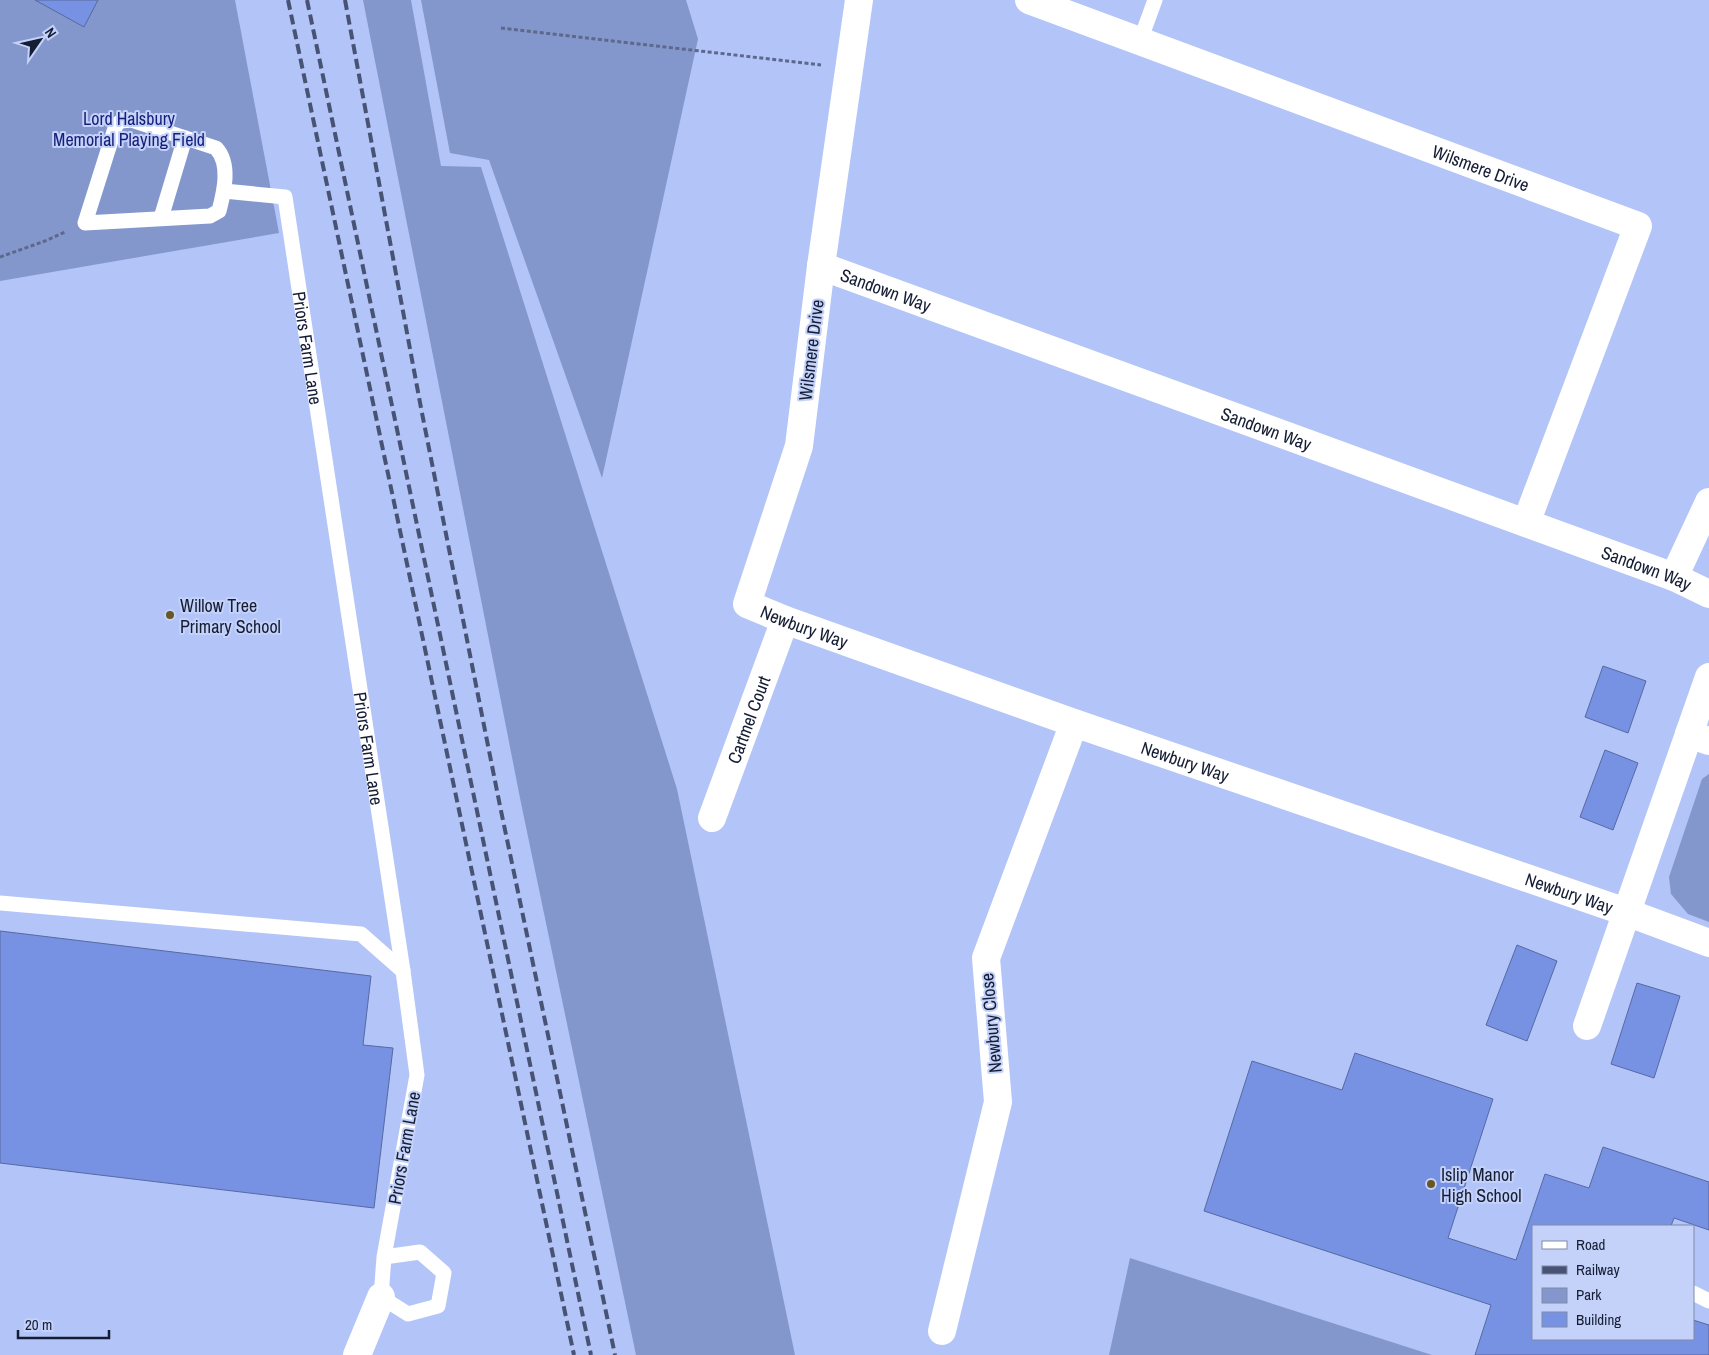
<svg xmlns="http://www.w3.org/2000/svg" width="1709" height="1355" viewBox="0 0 1709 1355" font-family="'Archivo Narrow',sans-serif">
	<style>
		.green { fill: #8497cd }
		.building { fill: #7892e3; stroke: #5669a2 }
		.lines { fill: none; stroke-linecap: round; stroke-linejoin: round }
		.path { stroke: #5c688c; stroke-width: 3; stroke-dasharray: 4 2.5; stroke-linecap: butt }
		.service { stroke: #fff; stroke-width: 15 }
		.minor { stroke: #fff; stroke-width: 28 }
		.rail { stroke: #485374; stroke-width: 4; stroke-dasharray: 10 5; stroke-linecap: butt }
		.poi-dot { fill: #685624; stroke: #c4d2f9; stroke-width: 2 }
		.labels { text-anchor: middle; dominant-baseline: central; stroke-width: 4; stroke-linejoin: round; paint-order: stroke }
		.park-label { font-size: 18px; fill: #151e7a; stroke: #c4d2f9 }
		.street-label { font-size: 18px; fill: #151d34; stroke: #c4d2f9 }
		.poi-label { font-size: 18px; fill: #151d34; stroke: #c4d2f9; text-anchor: start }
	</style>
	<rect width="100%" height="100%" fill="#b2c4f8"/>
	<g class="green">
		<polygon points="0,0 235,0 279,233 0,281"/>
		<polygon points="363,0 411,0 441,166 481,167 677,789 795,1355 636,1355 521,803"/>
		<polygon points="421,0 686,0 698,39 602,478 489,160 450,153"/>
		<polygon points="1709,774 1709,922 1688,914 1671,894 1669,877 1702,779"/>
		<polygon points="1130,1258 1432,1355 1109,1355"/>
	</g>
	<g class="building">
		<polygon points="35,0 98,0 84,27"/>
		<polygon points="1603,666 1646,681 1628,733 1585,717"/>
		<polygon points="1605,750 1638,763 1613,830 1580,817"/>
		<polygon points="0,931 371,976 363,1045 393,1048 374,1208 0,1163"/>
		<polygon points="1517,945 1557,961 1527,1041 1486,1025"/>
		<polygon points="1637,983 1680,996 1654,1078 1611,1064"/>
		<polygon points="1355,1053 1493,1099 1448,1238 1516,1260 1545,1174 1589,1188 1603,1147 1709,1182 1709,1230 1674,1218 1671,1226 1533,1226 1533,1339 1693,1339 1693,1320 1709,1325 1709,1355 1475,1355 1491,1305 1204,1211 1252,1061 1342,1090"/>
	</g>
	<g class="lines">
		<g class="path">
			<polyline points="501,28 821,65"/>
			<polyline points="0,257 45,241 65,232"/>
		</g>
		<g class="service">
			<polyline points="1140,41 1155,0"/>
			<path d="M131 120 216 148C231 164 224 192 219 211L210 216 85 223 116 125 121 121Z"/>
			<path id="s1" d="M224 191 285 197 403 971 417 1075 384 1257 381 1297 408 1314 438 1306 444 1273 420 1252 384 1257"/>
			<polyline points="161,218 185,138"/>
			<polyline points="0,903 361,934 403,971"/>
			<polyline points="1693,1293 1709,1301"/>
		</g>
		<g class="minor">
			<path id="s2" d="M859 0 821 266 799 446 747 604 785 620 1074 723 1626 912 1709 943"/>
			<path id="s3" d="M1029 0 1638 226 1526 523"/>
			<path id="s4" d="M821 266 1674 577 1709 594"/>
			<polyline points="1674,577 1709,502"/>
			<polyline points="1709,677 1689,734 1709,741"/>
			<path id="s5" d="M712 818 785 620"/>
			<polyline points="1587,1026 1689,734"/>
			<polyline points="942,1331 998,1102 986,958 1074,723"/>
			<polyline points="357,1355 381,1297"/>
		</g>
		<g class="rail">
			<polyline points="288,0 574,1355"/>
			<polyline points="307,0 591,1355"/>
			<polyline points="345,0 421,408 500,806 615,1355"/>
		</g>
	</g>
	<g class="poi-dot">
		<circle cx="170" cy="615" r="5"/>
		<circle cx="1431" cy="1184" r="5"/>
	</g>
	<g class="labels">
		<g class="park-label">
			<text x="129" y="118">Lord Halsbury<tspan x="129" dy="21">Memorial Playing Field</tspan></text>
		</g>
		<g class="street-label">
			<text stroke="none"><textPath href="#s3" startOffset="482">Wilsmere Drive</textPath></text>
			<text stroke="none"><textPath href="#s4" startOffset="69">Sandown Way</textPath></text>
			<text stroke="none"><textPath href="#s1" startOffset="214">Priors Farm Lane</textPath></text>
			<text transform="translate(811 350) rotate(-83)">Wilsmere Drive</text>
			<text stroke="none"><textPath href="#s4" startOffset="474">Sandown Way</textPath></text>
			<text stroke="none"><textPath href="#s4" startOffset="879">Sandown Way</textPath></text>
			<text stroke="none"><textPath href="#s2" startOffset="678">Newbury Way</textPath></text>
			<text stroke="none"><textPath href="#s5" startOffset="105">Cartmel Court</textPath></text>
			<text stroke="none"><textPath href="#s1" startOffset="619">Priors Farm Lane</textPath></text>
			<text stroke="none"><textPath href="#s2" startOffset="1082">Newbury Way</textPath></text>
			<text stroke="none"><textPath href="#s2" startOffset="1488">Newbury Way</textPath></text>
			<text transform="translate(991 1023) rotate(-95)">Newbury Close</text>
			<text transform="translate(404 1148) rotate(-80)">Priors Farm Lane</text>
		</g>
		<g class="poi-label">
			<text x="180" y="605">Willow Tree<tspan x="180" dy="21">Primary School</tspan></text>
			<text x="1441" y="1174">Islip Manor<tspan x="1441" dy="21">High School</tspan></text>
		</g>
	</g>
	<rect x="1532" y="1225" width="162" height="115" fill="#c4d2f9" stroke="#7e8aaa"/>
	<rect x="1542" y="1241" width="25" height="8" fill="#ffffff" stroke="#7e8aaa"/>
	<text x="1576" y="1250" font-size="15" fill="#151d34">Road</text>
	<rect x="1542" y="1266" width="25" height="8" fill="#485374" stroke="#7e8aaa"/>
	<text x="1576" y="1275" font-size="15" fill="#151d34">Railway</text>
	<rect x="1542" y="1288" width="25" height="15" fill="#8497cd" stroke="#7e8aaa"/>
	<text x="1576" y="1300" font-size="15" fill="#151d34">Park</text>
	<rect x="1542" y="1312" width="25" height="15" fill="#7892e3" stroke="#7e8aaa"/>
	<text x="1576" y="1325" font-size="15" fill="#151d34">Building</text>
	<g transform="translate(40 40) rotate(56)" stroke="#c4d2f9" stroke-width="4" paint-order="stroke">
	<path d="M0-4L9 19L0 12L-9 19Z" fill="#151d34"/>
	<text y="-8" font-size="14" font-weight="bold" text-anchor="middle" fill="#151d34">N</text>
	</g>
	<path d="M18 1330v8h91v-8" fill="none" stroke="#151d34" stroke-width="2.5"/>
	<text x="25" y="1330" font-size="15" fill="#151d34" stroke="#c4d2f9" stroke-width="4" paint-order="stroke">20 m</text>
</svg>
